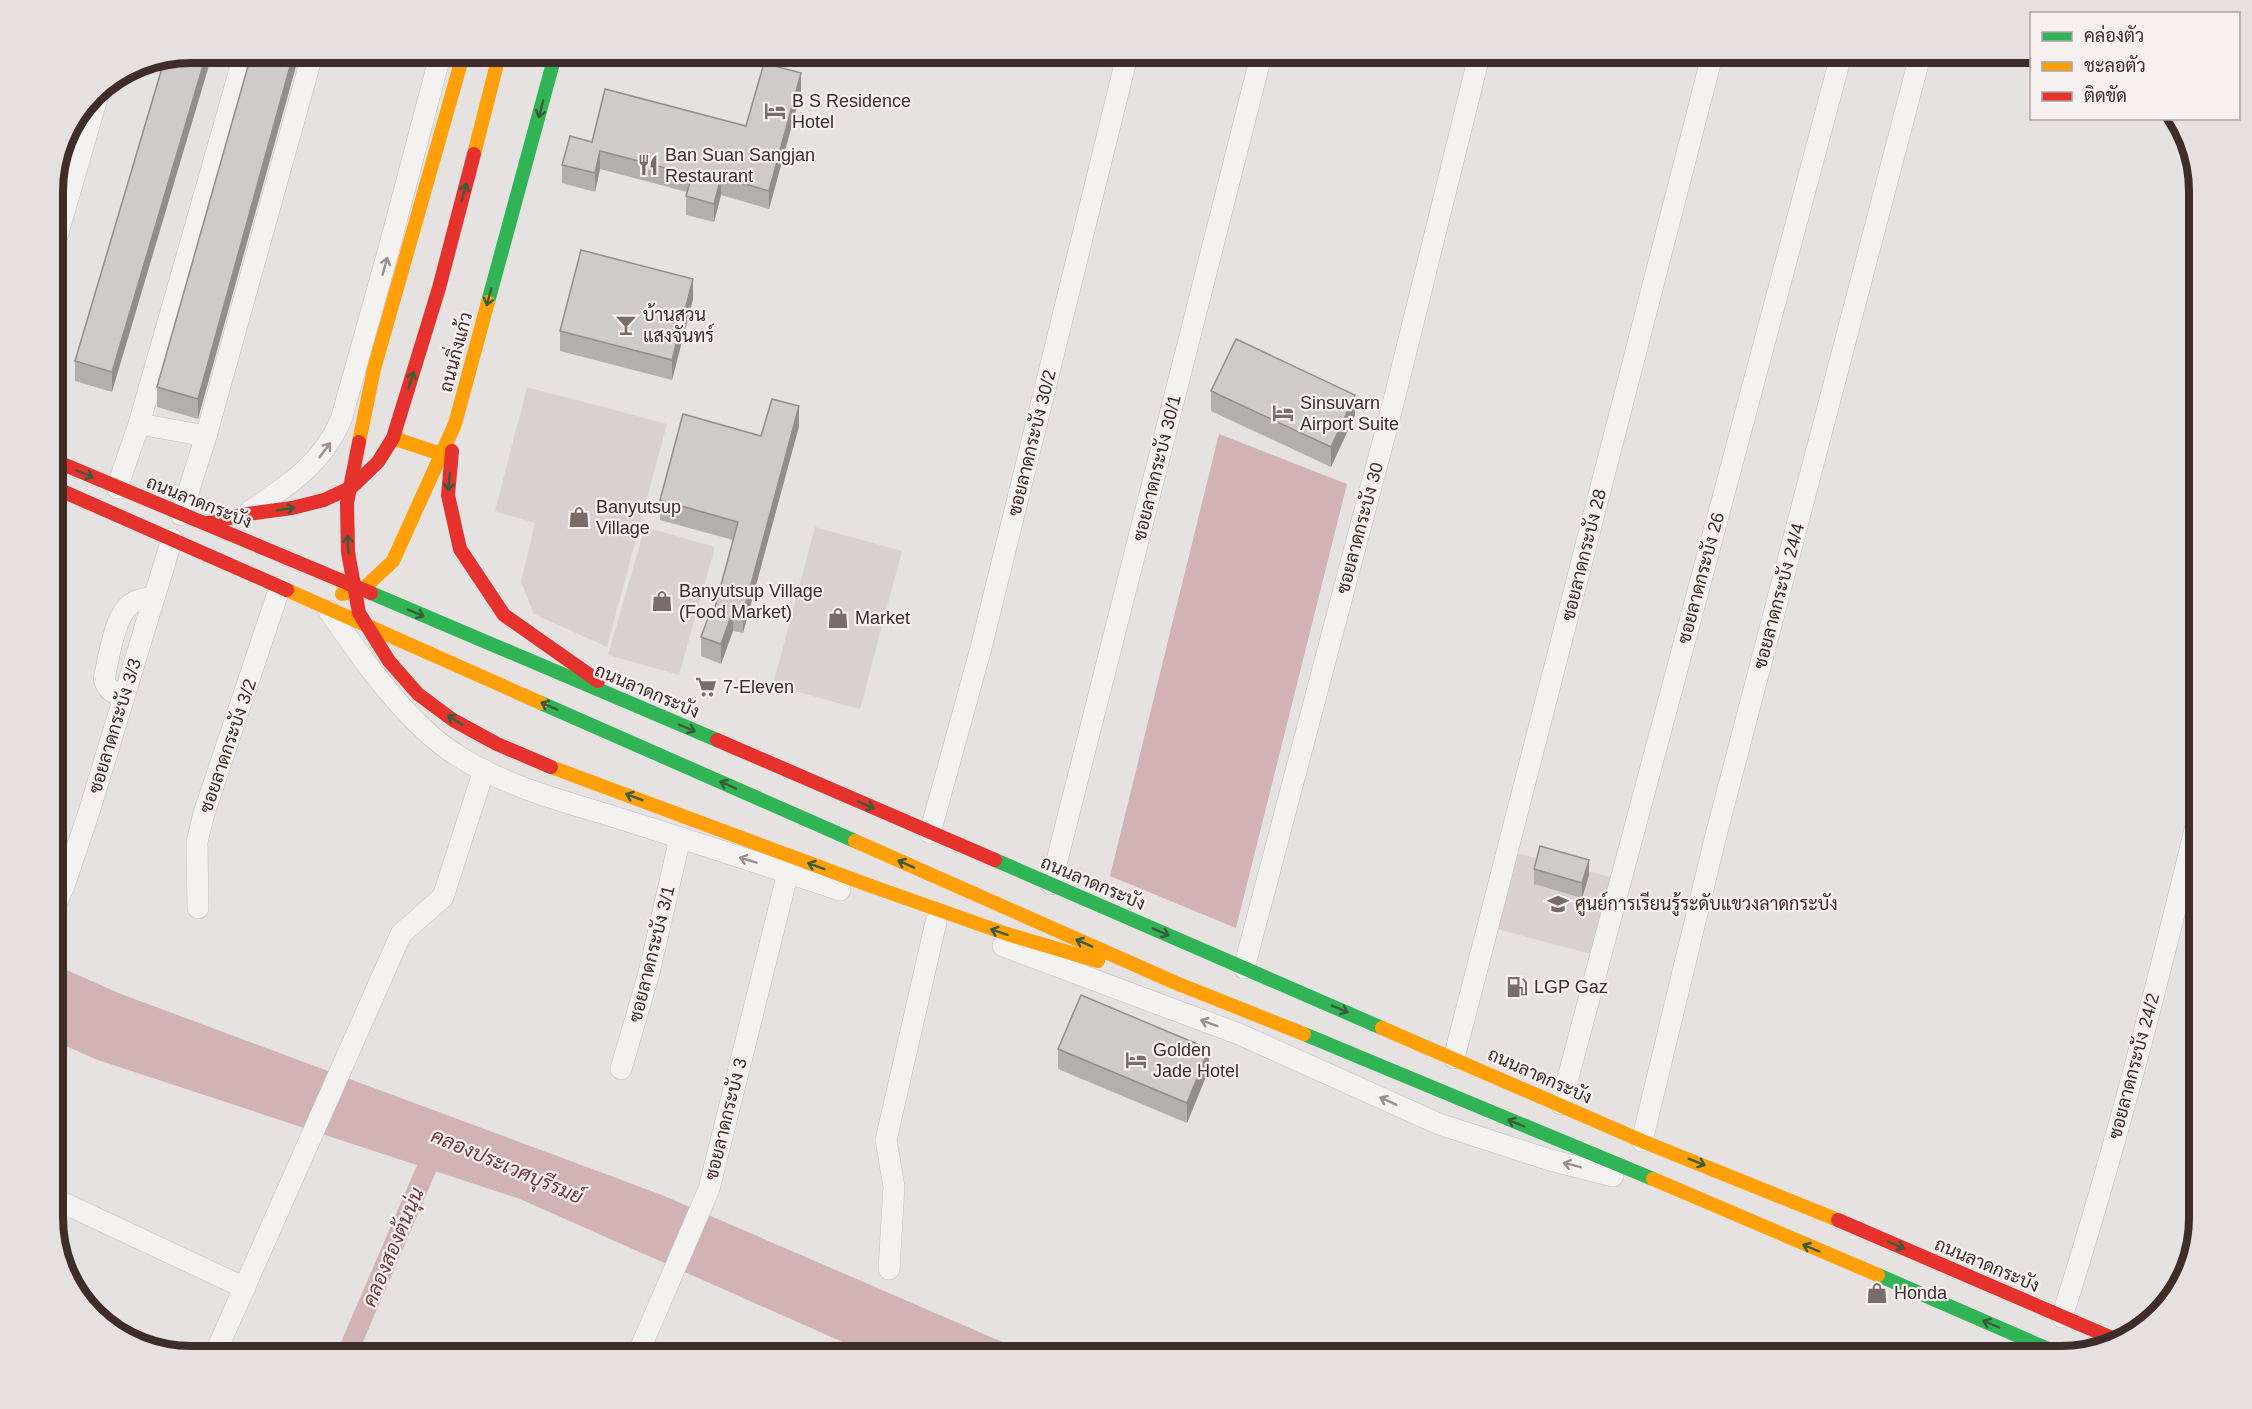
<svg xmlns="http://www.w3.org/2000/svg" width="2252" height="1409" viewBox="0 0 2252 1409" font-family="Helvetica,Sarabun,sans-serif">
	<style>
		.built { fill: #d9d1d1 }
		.water { fill: #d0b3b2 }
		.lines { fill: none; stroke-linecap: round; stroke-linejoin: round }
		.canal { stroke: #d0b3b2; stroke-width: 20 }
		.street-casing { stroke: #c3bfbe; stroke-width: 22 }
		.street { stroke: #f4f2f1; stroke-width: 21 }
		.fast { stroke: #30b455; stroke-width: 14 }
		.slow { stroke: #ff9f0a; stroke-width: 14 }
		.jam { stroke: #e5322d; stroke-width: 14 }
		.slow-bridge { stroke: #ff9f0a; stroke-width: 14 }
		.jam-bridge { stroke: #e5322d; stroke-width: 14 }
		.wall { fill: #b2afae }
		.shaded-wall { fill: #918e8d }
		.building { fill: #cfcbca; stroke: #918e8d; stroke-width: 1.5 }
		.oneway { stroke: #3a5c39 }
		.oneway2 { stroke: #9a908e }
		.labels { text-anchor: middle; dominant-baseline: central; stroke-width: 4.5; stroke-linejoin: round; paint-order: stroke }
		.poi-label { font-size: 18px; fill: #3f2d2a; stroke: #f6f0f0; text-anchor: start }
		.street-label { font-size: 18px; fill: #3f2d2a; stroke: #f6f0f0 }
		.water-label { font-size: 20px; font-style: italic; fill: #713a36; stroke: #f6f0f0 }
		.rim { fill: none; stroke: #3f2d2a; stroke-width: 8 }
	</style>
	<rect width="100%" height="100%" fill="#e6e2e2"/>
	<g class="built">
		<polygon points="527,387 667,424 607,647 534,614 521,582 535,523 495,511"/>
		<polygon points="645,527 715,547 679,675 608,655"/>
		<polygon points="815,527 902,551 860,709 773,685"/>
		<polygon points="1517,853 1618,879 1599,956 1497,929"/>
	</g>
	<g class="water">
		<polygon points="1219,434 1347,484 1236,928 1110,876"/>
		<polygon points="53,964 121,994 662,1195 1035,1356 874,1356 520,1199 95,1059 53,1040"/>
	</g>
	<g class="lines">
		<polyline class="canal" points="346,1356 437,1144"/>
		<defs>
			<g id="street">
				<polyline points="53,250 100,88"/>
				<polyline points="139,424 206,436"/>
				<polyline points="117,488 139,424 245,52"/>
				<path d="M250 511C290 484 321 465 341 420L388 252 441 52"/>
				<polyline points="181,515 206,436 313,52"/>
				<path d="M329 611C362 659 408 725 458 756 505 786 562 801 615 817 690 841 766 865 840 890"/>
				<path d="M123 698C114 693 107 690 104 679 109 658 114 616 131 604 138 599 146 598 154 598"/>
				<polyline points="930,833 981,648 1128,52"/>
				<polyline points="1051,884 1262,52"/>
				<polyline points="198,908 197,842 204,813 280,587"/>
				<polyline points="53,911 64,886 89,812 172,539"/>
				<polyline points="1003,946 1239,1034 1439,1124 1550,1160 1613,1176"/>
				<polyline points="1244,968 1394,400 1480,52"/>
				<polyline points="1454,1058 1713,52"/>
				<polyline points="621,1069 649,973 680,838"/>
				<polyline points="1561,1104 1842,52"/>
				<polyline points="1642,1141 1716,835 1921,52"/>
				<polyline points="53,1198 245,1288"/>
				<polyline points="889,1269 894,1187 886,1140 936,922"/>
				<path d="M2062 1317C2115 1151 2158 982 2199 813"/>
				<polyline points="112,1330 126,1337"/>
				<polyline points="214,1356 401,934 443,897 484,770"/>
				<polyline points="637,1356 709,1189 788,872"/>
			</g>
		</defs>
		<use href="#street" class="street-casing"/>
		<use href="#street" class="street"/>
		<g class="fast">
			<polyline points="488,302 556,52"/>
			<polyline points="371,593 717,740"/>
			<polyline points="541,703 855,841"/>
			<polyline points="995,860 1382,1028"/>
			<polyline points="1304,1034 1653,1179"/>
			<polyline points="1878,1275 2064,1356"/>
		</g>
		<g class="slow">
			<polyline points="474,154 500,52"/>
			<polyline points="393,438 441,454"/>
			<polyline points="287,590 541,703"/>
			<polyline points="342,594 362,590 393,561 455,424 488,302"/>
			<polyline points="855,841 1176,983 1304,1034"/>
			<polyline points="871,886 1007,934 1098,961"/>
			<polyline points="1382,1028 1642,1141 1838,1220"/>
			<polyline points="1653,1179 1878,1275"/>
		</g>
		<g class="jam">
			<polyline points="452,451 448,495 460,549 504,615 598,681"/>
			<polyline points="53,460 371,593"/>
			<polyline points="53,487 287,590"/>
			<polyline points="208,523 247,514 292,508 324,500 352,487 378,462 393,438 439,288 474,154"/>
			<polyline points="717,740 995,860"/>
			<polyline points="1838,1220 2119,1341"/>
		</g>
		<g class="slow-bridge">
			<polyline points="359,442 374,369 464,52"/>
			<polyline points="551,767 871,886"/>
		</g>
		<polyline class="jam-bridge" points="359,442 347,503 348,552 359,613 389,661 418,694 453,720 497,744 551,767"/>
	</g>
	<g class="wall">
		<polygon points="252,52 198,419 157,407 157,387"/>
		<polygon points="804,52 867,52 864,64 832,56 829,66 804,59"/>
		<polygon points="165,58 112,392 75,381 75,361"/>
		<polygon points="801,92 769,209 721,195 714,222 686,215 686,196 687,192 600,169 595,192 562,183 562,165 592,142 746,126"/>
		<polygon points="693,299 672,380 560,351 560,331"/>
		<polygon points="1211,391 1355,415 1331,467 1211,411"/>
		<polygon points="799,426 743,633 733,631 721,664 701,656 701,637 714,611 733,540 660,520 660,500 761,436"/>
		<polygon points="1534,869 1589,875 1582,898 1534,884"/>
		<polygon points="1058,1049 1209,1069 1187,1123 1058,1069"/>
	</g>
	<g class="shaded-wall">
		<polygon points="207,52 213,52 112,392 112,372"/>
		<polygon points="294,52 300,52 198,419 198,399"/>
		<polygon points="829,52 832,52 829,66"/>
		<polygon points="864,52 867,52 864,64"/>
		<polygon points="801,73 801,92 769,209 769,191"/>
		<polygon points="600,151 600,169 595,192 595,173"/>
		<polygon points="721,177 721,195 714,222 714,204"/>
		<polygon points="693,279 693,299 672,380 672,360"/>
		<polygon points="1355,395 1355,415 1331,467 1331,447"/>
		<polygon points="799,406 799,426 743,633 743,614"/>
		<polygon points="733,611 733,631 721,664 721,644"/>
		<polygon points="1589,860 1589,875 1582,898 1582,883"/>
		<polygon points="1209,1049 1209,1069 1187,1123 1187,1103"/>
	</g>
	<g class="building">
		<polygon points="191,52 207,52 112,372 75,361 165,58"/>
		<polygon points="252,52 294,52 198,399 157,387"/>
		<polygon points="764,63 801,73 769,191 721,177 714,204 686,196 692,175 600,151 595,173 562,165 570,136 592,142 605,89 746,126"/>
		<polygon points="581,250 693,279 672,360 560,331"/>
		<polygon points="1236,339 1355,395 1331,447 1211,391"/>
		<polygon points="772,399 799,406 743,614 733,611 721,644 701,637 711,610 714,611 738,522 660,500 683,414 761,436"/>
		<polygon points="1540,846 1589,860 1582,883 1534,869"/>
		<polygon points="1081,995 1209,1049 1187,1103 1058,1049"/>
	</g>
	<defs><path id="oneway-shaft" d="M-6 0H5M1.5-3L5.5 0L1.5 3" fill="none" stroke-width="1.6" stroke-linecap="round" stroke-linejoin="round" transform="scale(1.5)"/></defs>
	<g class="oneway">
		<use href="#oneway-shaft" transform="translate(541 109) rotate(105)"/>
		<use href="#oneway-shaft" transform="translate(464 192) rotate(-75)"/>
		<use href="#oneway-shaft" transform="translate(489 297) rotate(105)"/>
		<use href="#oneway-shaft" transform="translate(411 380) rotate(-73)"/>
		<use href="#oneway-shaft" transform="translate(85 474) rotate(23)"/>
		<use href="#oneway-shaft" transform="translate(449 482) rotate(95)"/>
		<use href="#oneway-shaft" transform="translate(286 509) rotate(-8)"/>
		<use href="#oneway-shaft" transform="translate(348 544) rotate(-92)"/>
		<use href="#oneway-shaft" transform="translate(416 613) rotate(23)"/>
		<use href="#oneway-shaft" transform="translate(549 706) rotate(-156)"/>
		<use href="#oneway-shaft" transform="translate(455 720) rotate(-148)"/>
		<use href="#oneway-shaft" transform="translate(687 728) rotate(23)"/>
		<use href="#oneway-shaft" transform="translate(728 785) rotate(-156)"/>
		<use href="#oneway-shaft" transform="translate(634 797) rotate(-159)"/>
		<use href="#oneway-shaft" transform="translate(866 805) rotate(23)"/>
		<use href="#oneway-shaft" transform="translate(906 864) rotate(-156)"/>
		<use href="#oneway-shaft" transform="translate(816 866) rotate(-159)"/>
		<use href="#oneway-shaft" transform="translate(999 932) rotate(-161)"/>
		<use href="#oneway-shaft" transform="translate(1161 932) rotate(24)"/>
		<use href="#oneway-shaft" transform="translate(1084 943) rotate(-156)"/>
		<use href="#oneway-shaft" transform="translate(1340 1009) rotate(23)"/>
		<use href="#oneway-shaft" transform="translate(1516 1123) rotate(-157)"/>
		<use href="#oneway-shaft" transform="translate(1697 1162) rotate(22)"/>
		<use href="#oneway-shaft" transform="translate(1896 1245) rotate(23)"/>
		<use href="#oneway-shaft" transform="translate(1811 1248) rotate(-157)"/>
		<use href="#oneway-shaft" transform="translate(1991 1324) rotate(-157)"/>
	</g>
	<g class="oneway2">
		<use href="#oneway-shaft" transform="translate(385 266) rotate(-74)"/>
		<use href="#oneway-shaft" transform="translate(325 450) rotate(-53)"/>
		<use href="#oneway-shaft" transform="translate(748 860) rotate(-163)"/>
		<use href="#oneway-shaft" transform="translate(1209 1023) rotate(-160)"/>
		<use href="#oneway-shaft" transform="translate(1388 1101) rotate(-156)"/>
		<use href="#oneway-shaft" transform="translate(1572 1165) rotate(-166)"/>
	</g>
	<defs>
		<symbol id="hotel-bare" viewBox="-9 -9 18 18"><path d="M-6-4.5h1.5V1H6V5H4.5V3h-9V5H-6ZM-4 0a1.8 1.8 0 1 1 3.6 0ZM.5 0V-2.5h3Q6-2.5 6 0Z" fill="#796c6a" stroke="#f6f0f0" stroke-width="2.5" paint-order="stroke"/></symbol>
		<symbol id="restaurant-bare" viewBox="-9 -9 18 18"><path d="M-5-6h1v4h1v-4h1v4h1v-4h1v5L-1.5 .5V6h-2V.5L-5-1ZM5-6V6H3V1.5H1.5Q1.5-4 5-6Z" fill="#796c6a" stroke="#f6f0f0" stroke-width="2.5" paint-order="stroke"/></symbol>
		<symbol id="bar-bare" viewBox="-9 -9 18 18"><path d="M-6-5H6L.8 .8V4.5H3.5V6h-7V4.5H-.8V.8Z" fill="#796c6a" stroke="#f6f0f0" stroke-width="2.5" paint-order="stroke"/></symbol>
		<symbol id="shop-bare" viewBox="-9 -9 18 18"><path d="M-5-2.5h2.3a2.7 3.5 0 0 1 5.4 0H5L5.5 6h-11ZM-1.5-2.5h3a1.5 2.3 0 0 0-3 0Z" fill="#796c6a" stroke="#f6f0f0" stroke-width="2.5" paint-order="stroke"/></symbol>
		<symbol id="supermarket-bare" viewBox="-9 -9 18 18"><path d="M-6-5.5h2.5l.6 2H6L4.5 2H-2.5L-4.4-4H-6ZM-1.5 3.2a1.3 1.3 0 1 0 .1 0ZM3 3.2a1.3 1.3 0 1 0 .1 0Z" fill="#796c6a" stroke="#f6f0f0" stroke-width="2.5" paint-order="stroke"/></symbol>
		<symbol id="school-bare" viewBox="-9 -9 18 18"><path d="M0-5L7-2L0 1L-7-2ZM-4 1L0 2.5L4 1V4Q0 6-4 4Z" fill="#796c6a" stroke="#f6f0f0" stroke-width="2.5" paint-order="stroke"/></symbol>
		<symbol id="fuel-bare" viewBox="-9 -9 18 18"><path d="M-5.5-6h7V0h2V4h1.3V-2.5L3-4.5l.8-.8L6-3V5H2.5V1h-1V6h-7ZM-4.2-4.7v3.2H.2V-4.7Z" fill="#796c6a" stroke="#f6f0f0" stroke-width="2.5" paint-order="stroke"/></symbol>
	</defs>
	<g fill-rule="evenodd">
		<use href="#hotel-bare" x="760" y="96" width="30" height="30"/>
		<use href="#restaurant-bare" x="633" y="150" width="30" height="30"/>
		<use href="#bar-bare" x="611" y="310" width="30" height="30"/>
		<use href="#hotel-bare" x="1268" y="398" width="30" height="30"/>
		<use href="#shop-bare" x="564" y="502" width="30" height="30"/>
		<use href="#shop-bare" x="647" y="586" width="30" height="30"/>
		<use href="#shop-bare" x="823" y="603" width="30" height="30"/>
		<use href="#supermarket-bare" x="691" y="672" width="30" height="30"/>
		<use href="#school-bare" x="1543" y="889" width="30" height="30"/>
		<use href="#fuel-bare" x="1502" y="972" width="30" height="30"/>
		<use href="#hotel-bare" x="1121" y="1045" width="30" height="30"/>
		<use href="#shop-bare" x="1862" y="1278" width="30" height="30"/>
	</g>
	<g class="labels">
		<g class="poi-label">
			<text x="792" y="101">B S Residence<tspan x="792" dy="21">Hotel</tspan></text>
			<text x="665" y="155">Ban Suan Sangjan<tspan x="665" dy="21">Restaurant</tspan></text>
			<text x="643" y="315">บ้านสวน<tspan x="643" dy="21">แสงจันทร์</tspan></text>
			<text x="1300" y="403">Sinsuvarn<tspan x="1300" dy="21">Airport Suite</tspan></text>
			<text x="596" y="507">Banyutsup<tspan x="596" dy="21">Village</tspan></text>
			<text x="679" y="591">Banyutsup Village<tspan x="679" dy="21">(Food Market)</tspan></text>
			<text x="855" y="618">Market</text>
			<text x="723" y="687">7-Eleven</text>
			<text x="1575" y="904">ศูนย์การเรียนรู้ระดับแขวงลาดกระบัง</text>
			<text x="1534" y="987">LGP Gaz</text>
			<text x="1153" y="1050">Golden<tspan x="1153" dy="21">Jade Hotel</tspan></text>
			<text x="1894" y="1293">Honda</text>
		</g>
		<g class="street-label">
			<text transform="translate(456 352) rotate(-75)">ถนนกิ่งแก้ว</text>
			<text transform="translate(1032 443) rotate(-76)">ซอยลาดกระบัง 30/2</text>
			<text transform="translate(1157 468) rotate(-76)">ซอยลาดกระบัง 30/1</text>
			<text transform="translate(199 502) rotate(22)">ถนนลาดกระบัง</text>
			<text transform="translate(1360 528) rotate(-75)">ซอยลาดกระบัง 30</text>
			<text transform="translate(1584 555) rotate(-76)">ซอยลาดกระบัง 28</text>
			<text transform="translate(1701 578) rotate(-75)">ซอยลาดกระบัง 26</text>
			<text transform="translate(1779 596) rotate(-75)">ซอยลาดกระบัง 24/4</text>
			<text transform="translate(647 691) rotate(23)">ถนนลาดกระบัง</text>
			<text transform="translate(115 726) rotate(-73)">ซอยลาดกระบัง 3/3</text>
			<text transform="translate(228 746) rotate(-71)">ซอยลาดกระบัง 3/2</text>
			<text transform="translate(1093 883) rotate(23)">ถนนลาดกระบัง</text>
			<text transform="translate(652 954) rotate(-76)">ซอยลาดกระบัง 3/1</text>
			<text transform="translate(2134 1066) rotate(-75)">ซอยลาดกระบัง 24/2</text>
			<text transform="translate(1540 1076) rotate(24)">ถนนลาดกระบัง</text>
			<text transform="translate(726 1119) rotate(-76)">ซอยลาดกระบัง 3</text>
			<text transform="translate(1987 1265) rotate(23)">ถนนลาดกระบัง</text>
		</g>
		<g class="water-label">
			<text transform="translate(507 1166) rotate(23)">คลองประเวศบุรีรมย์</text>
			<text transform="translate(393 1247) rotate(-67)">คลองสองต้นนุ่น</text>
		</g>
	</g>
	<path d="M0 0H2252V1409H0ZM191 63H2061A128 128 0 0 1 2189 191V1218A128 128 0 0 1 2061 1346H191A128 128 0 0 1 63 1218V191A128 128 0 0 1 191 63Z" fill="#e7e0e0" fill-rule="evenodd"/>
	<path class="rim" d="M191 63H2061A128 128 0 0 1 2189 191V1218A128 128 0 0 1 2061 1346H191A128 128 0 0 1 63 1218V191A128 128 0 0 1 191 63Z"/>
	<rect x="2030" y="12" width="210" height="108" fill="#f6f0f0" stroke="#ada2a1" stroke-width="1.5"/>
	<rect x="2042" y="32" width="30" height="9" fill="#30b455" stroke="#ada2a1" stroke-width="1.5"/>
	<text x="2084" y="42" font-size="18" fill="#3f2d2a">คล่องตัว</text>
	<rect x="2042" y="62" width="30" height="9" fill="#ff9f0a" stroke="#ada2a1" stroke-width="1.5"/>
	<text x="2084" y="72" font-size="18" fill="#3f2d2a">ชะลอตัว</text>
	<rect x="2042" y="92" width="30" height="9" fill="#e5322d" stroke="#ada2a1" stroke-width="1.5"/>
	<text x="2084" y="102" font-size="18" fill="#3f2d2a">ติดขัด</text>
</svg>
